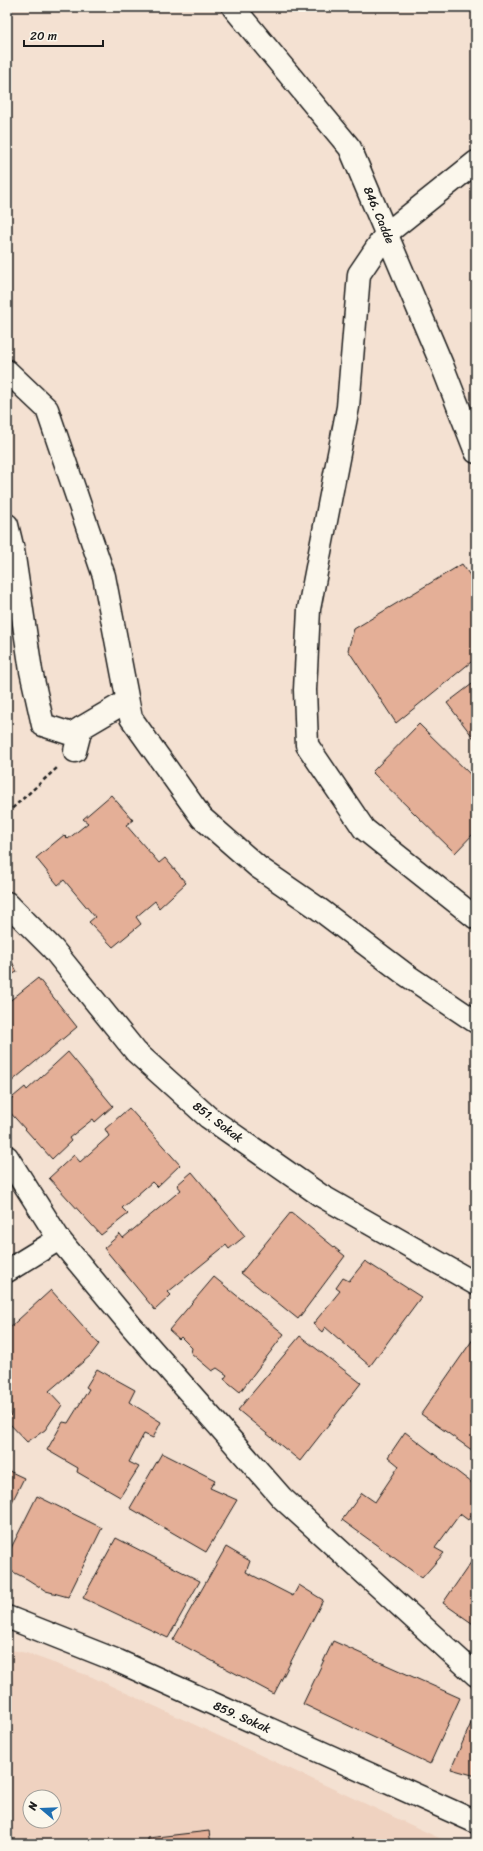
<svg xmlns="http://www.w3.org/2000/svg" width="483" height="1851" viewBox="0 0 483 1851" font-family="Sriracha,sans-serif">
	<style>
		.built { fill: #efd2c0; fill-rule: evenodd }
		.building { fill: #e4af97; stroke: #1c1c1c }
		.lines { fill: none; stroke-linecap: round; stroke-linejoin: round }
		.pedestrian-casing { stroke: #1c1c1c; stroke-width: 25 }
		.minor-casing { stroke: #1c1c1c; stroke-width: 25 }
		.tertiary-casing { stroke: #1c1c1c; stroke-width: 25 }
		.path { stroke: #1c1c1c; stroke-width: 2.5; stroke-dasharray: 4 3; stroke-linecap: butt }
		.pedestrian { stroke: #fbf7ec; stroke-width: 22 }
		.minor { stroke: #fbf7ec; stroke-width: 22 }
		.tertiary { stroke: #fbf7ec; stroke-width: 22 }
		.labels { text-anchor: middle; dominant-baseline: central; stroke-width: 3; stroke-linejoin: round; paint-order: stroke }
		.street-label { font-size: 12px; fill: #1c1c1c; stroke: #fbf7ec }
	</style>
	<rect width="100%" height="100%" fill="#f4e1d2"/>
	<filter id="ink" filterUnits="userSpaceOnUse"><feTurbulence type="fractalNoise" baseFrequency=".025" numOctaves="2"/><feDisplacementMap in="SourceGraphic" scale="8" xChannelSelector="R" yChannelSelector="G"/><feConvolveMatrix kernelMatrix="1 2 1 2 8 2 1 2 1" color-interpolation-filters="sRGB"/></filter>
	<g filter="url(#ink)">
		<path class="built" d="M7 1649 26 1653 92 1677 452 1844H8ZM30 1797H54V1821H30Z"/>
		<g class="building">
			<polygon points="462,564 476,584 476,658 396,723 348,650 354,629"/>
			<polygon points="476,681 476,741 447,703"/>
			<polygon points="419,724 476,780 476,831 455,853 372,772"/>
			<polygon points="111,795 133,820 126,825 159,863 165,858 186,883 159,908 155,901 136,917 141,924 113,947 89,922 95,917 64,880 58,885 36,858 64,835 68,839 88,823 83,819"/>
			<polygon points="7,951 17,972 7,977"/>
			<polygon points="38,978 77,1027 11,1082 7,1077 7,1003"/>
			<polygon points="68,1052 113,1106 95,1122 93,1119 69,1138 71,1141 52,1159 7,1109 7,1102 25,1087 27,1090"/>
			<polygon points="129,1108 180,1165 157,1187 152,1182 122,1208 128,1214 101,1235 49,1178 74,1155 80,1162 109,1136 105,1129"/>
			<polygon points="192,1172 245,1236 229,1249 226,1245 168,1292 171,1295 155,1310 104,1248 120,1234 123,1238 181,1190 177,1185"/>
			<polygon points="291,1212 345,1256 298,1319 241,1273"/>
			<polygon points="365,1261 421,1297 370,1366 325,1327 322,1332 313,1324 340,1291 336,1288 343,1278 349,1281"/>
			<polygon points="214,1277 284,1334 240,1392 224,1379 227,1375 217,1368 212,1371 191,1353 192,1348 181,1337 179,1339 169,1330"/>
			<polygon points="51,1290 99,1344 90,1356 49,1391 62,1405 45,1430 27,1442 7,1421 7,1418 11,1415 7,1410 7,1330"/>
			<polygon points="476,1335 476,1453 421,1414"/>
			<polygon points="300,1336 361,1383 300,1461 238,1410"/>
			<polygon points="97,1369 135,1390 129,1402 161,1422 153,1438 144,1434 129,1462 139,1467 120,1497 77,1472 78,1468 47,1450 63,1422 68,1423 89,1389 86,1387"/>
			<polygon points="405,1432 476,1486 476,1508 468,1520 460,1514 435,1548 444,1553 422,1578 342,1520 362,1493 375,1502 399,1466 388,1457"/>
			<polygon points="162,1453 215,1480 210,1488 237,1500 206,1552 130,1508"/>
			<polygon points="7,1470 24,1478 7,1512"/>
			<polygon points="37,1496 102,1528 68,1597 46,1591 27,1579 7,1569 7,1556"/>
			<polygon points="116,1538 200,1581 168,1638 83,1598"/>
			<polygon points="226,1547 250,1561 246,1572 293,1596 299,1585 323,1600 274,1694 173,1640"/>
			<polygon points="476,1555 476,1626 443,1603"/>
			<polygon points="333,1641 460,1698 430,1764 303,1704"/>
			<polygon points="475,1714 476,1715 476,1776 451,1769"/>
			<polygon points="209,1831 211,1844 148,1844 148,1838"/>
		</g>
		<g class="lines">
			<defs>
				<polyline id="pedestrian" points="75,751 81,728"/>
				<g id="minor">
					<polyline points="476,162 386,234 359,274 348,407 309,609 305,690 307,745 364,829 476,918"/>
					<polyline points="7,371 47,409 104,576 131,718 202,818 258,867 319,909 405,974 476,1022"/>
					<polyline points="7,525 13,550 31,671 43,725 71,734 127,701"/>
					<polyline points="7,903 53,949 136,1052 208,1117 320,1195 476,1284"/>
					<polyline points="7,1157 59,1239 132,1327 282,1498 476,1675"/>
					<polyline points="7,1271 59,1239"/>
					<polyline points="7,1617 118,1661 476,1822"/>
				</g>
				<polyline id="tertiary" points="233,7 350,148 442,365 476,452"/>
			</defs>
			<use href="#pedestrian" class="pedestrian-casing"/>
			<use href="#minor" class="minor-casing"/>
			<use href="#tertiary" class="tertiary-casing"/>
			<polyline class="path" points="7,813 57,768"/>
			<use href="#pedestrian" class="pedestrian"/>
			<use href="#minor" class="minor"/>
			<use href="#tertiary" class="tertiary"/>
		</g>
	</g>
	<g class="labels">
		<g class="street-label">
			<text transform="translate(379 215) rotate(67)">846. Cadde</text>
			<text transform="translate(218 1122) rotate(37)">851. Sokak</text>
			<text transform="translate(242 1717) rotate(24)">859. Sokak</text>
		</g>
	</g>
	<rect width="483" height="1851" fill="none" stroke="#fbf7ec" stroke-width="24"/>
	<rect x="12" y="12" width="459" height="1827" fill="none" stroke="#1c1c1c" stroke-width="1.5" filter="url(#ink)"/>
	<g transform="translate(42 1809) rotate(289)"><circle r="19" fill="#fbf7ec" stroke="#a29f99"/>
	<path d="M0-3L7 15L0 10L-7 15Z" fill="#1f6fb2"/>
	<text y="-6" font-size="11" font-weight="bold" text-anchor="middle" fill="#1c1c1c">N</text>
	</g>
	<path d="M24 40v6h79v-6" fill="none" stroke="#1c1c1c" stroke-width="2"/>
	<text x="30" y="40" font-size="12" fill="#1c1c1c" stroke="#fbf7ec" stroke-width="3" paint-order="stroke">20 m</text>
</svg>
